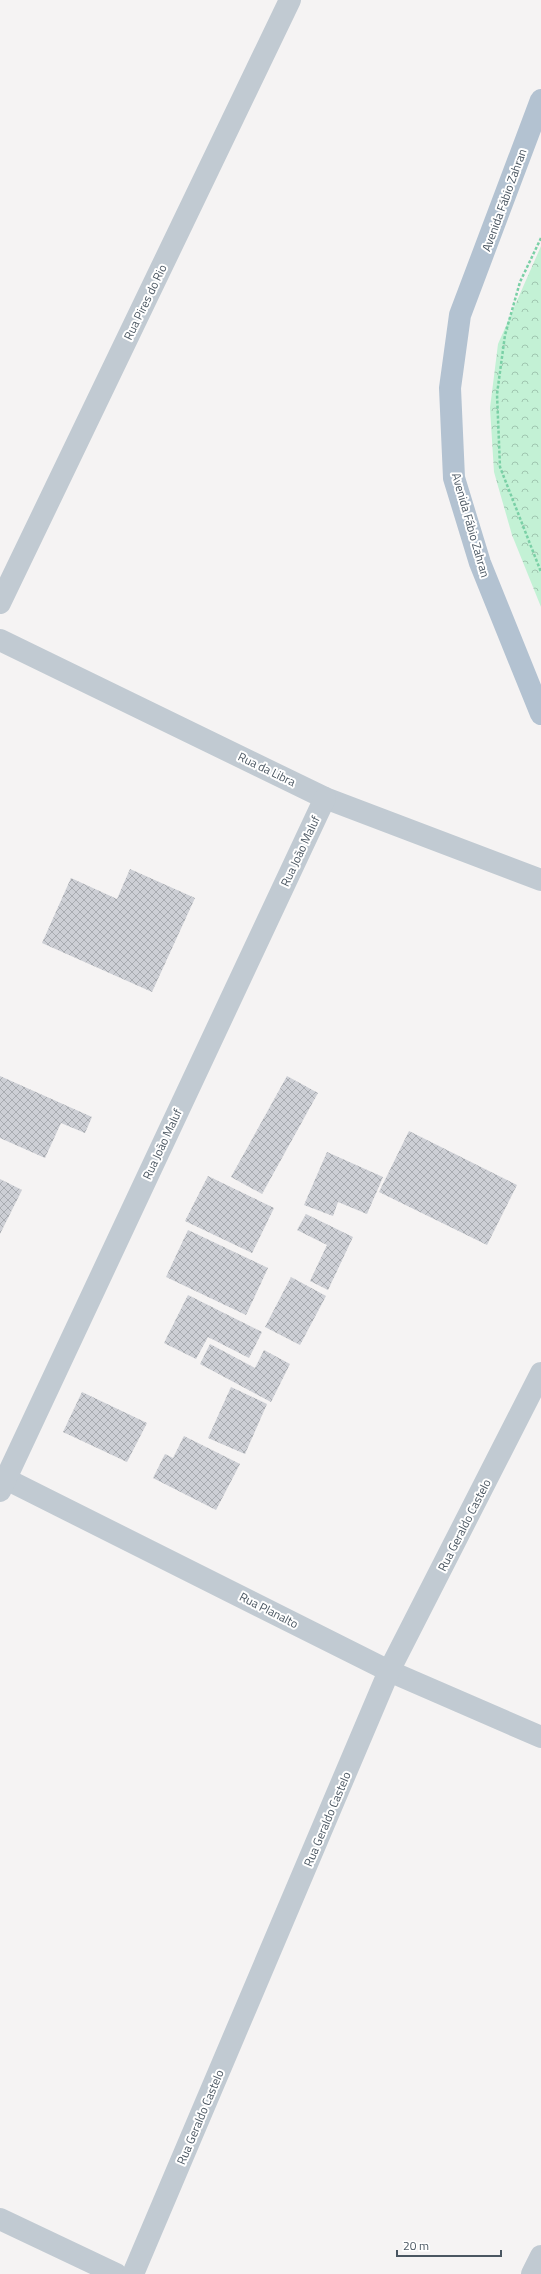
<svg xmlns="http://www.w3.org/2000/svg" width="541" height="2274" viewBox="0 0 541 2274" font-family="'Titillium Web',sans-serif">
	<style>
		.park { fill: url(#park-crowns) }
		.building { fill: url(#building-cross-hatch) }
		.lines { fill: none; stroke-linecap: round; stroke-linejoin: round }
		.path { stroke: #7ad0a6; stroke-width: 2.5; stroke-dasharray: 3 2; stroke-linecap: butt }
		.minor { stroke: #c1cad2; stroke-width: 22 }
		.major { stroke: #b3c2d1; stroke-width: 22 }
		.labels { text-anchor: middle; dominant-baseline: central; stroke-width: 4; stroke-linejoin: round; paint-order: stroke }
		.street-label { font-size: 12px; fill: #4a5661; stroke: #fff }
	</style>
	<defs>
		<pattern id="park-crowns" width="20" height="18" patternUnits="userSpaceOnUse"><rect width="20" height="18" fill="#c3f1d5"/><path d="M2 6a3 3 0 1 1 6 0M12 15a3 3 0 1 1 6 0" fill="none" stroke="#a0c6b0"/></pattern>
		<pattern id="building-cross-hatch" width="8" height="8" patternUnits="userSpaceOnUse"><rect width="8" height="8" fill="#cdcfd5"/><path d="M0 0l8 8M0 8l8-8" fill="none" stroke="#a8abb0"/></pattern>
	</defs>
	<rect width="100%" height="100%" fill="#f5f3f3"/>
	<polygon class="park" points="541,246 541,607 512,535 494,472 490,408 498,344"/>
	<g class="building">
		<polygon points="130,869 195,898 152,992 42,943 71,878 117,899"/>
		<polygon points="0,1076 92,1117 85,1133 61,1123 45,1158 0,1138"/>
		<polygon points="287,1076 318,1093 262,1194 231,1177"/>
		<polygon points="409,1131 517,1185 487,1245 379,1192"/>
		<polygon points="327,1152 383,1177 367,1214 338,1202 333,1216 304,1205"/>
		<polygon points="208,1176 274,1208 252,1253 185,1221"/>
		<polygon points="0,1179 22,1190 0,1234"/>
		<polygon points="306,1214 353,1237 328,1290 310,1281 327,1245 297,1230"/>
		<polygon points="188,1230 268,1268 246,1315 166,1277"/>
		<polygon points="291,1277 326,1296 300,1345 265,1327"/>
		<polygon points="188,1295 262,1332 249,1358 208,1337 196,1359 164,1343"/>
		<polygon points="210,1344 255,1368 264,1350 290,1364 271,1402 200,1364"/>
		<polygon points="231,1387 267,1404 245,1454 208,1438"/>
		<polygon points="82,1392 147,1423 127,1462 63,1432"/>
		<polygon points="184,1436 240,1464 216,1510 153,1478 165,1454 173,1458"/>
	</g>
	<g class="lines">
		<polyline class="path" points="541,238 520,282 505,335 497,394 500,467 541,572"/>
		<g class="minor">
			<polyline points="0,603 290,0"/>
			<polyline points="0,640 325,798 541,880"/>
			<polyline points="0,1476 389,1671 541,1737"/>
			<polyline points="0,1491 325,798"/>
			<polyline points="0,2219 116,2274"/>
			<polyline points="133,2274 389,1671 541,1373"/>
			<polyline points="532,2274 541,2256"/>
		</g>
		<polyline class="major" points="541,100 460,315 450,388 454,478 480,563 541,714"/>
	</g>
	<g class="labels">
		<g class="street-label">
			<text transform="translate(504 200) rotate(-70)">Avenida Fábio Zahran</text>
			<text transform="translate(145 302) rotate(-64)">Rua Pires do Rio</text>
			<text transform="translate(471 525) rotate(74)">Avenida Fábio Zahran</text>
			<text transform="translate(267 769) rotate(26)">Rua da Libra</text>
			<text transform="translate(300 851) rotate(-65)">Rua João Maluf</text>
			<text transform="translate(162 1144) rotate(-65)">Rua João Maluf</text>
			<text transform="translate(464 1525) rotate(-63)">Rua Geraldo Castelo</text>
			<text transform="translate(269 1610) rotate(27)">Rua Planalto</text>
			<text transform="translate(327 1819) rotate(-67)">Rua Geraldo Castelo</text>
			<text transform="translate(200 2117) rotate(-67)">Rua Geraldo Castelo</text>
		</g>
	</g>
	<path d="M397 2250v6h104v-6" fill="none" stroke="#4a5661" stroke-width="2"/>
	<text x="403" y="2250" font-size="12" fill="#4a5661" stroke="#ffffff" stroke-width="3" paint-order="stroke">20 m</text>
</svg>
